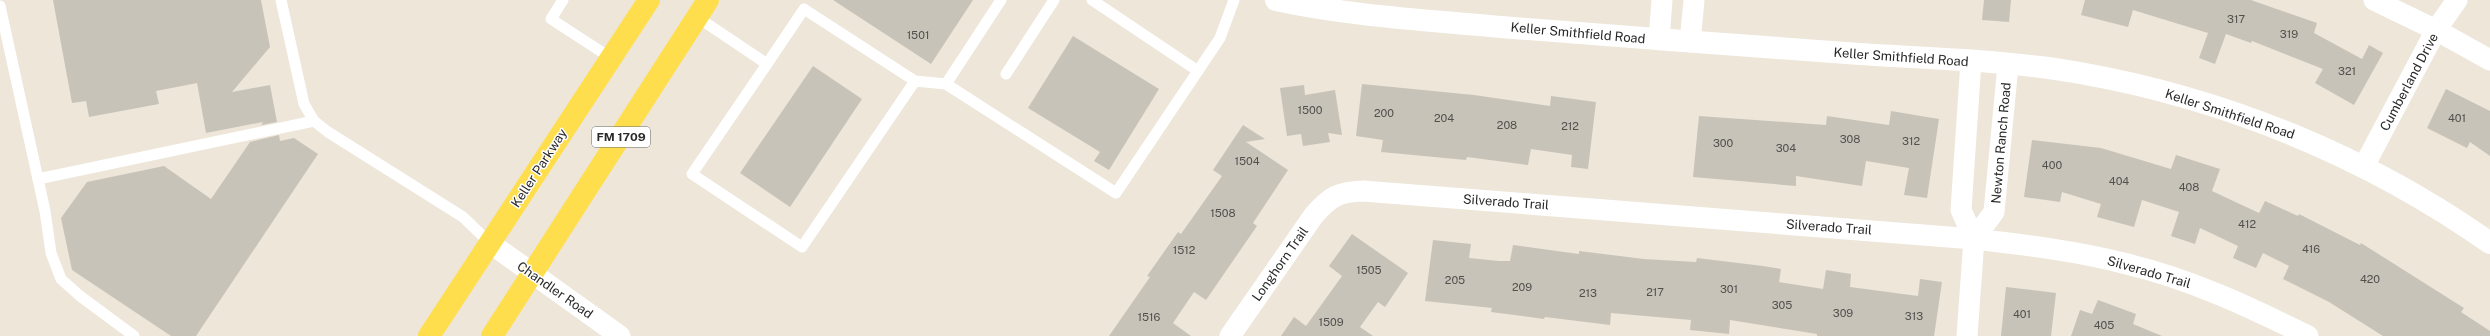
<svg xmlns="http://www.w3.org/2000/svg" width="2490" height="336" viewBox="0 0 2490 336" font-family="'Public Sans',sans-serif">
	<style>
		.building { fill: #c8c3b9 }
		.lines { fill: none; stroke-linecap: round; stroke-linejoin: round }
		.lane { stroke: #fff; stroke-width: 11 }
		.street { stroke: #fff; stroke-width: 21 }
		.secondary { stroke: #fff; stroke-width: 22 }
		.primary { stroke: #ffde4d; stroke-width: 22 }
		.labels { text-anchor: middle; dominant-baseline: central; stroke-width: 3; stroke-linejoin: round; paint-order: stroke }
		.number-label { font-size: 11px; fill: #51504d }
		.shield { fill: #fff; stroke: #696969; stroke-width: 1 }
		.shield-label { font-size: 12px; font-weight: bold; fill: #292929 }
		.street-label { font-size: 13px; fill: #292929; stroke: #fff }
	</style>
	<rect width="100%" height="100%" fill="#ede6d9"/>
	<g class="building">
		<polygon points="53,0 261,0 270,47 232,92 270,85 277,122 261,125 263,122 206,133 197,83 156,91 159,104 89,117 86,101 72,103"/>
		<polygon points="833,0 973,0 931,64"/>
		<polygon points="1984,0 2011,0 2009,22 1982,20"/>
		<polygon points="2085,0 2251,0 2317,23 2314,33 2362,59 2369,45 2383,53 2354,105 2315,83 2323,69 2252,41 2251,43 2226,34 2215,64 2199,58 2208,33 2133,10 2128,27 2081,15"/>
		<polygon points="1073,36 1159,89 1109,170 1094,161 1100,152 1028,108"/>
		<polygon points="813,66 862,99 790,207 740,173"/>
		<polygon points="1362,84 1474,95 1550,106 1551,96 1596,102 1588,169 1571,167 1572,155 1531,149 1528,165 1467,157 1466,160 1381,152 1383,140 1356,136"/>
		<polygon points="1304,85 1305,95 1335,90 1342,135 1328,133 1330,142 1303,146 1301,134 1287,136 1280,88"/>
		<polygon points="2446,89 2490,111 2490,156 2470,142 2467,148 2427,128"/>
		<polygon points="1891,111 1939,119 1927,198 1904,195 1909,168 1866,161 1862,186 1796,176 1796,186 1693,177 1699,116 1826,125 1827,116 1889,125"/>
		<polygon points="1243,125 1265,139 1246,142 1288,170 1253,223 1257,226 1206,300 1194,292 1173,323 1191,336 1109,336 1150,277 1147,276 1178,232 1181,234 1222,176 1213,170"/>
		<polygon points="279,135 280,141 294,138 318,154 196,336 171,336 72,270 61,218 87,182 164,166 211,199 250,142"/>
		<polygon points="2032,140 2101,148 2171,169 2176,155 2220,169 2212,191 2259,213 2265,201 2298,216 2299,214 2360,245 2361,243 2464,308 2461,312 2490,331 2490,336 2383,336 2329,302 2283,279 2289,266 2263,253 2256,268 2233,258 2238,246 2200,228 2195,244 2171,236 2179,212 2142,200 2134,227 2097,217 2101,204 2062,192 2060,202 2024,197"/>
		<polygon points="1352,234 1408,273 1385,307 1378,302 1360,327 1373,336 1281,336 1294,317 1306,326 1342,276 1329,266"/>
		<polygon points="1433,240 1471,244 1469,258 1499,261 1510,261 1513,245 1579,254 1579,251 1644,259 1696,262 1697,258 1763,266 1781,269 1779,282 1823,289 1826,270 1851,274 1850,287 1918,296 1920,279 1942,282 1934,336 1817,336 1817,334 1730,320 1729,334 1690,330 1691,320 1611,313 1610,325 1545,317 1544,319 1491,312 1492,308 1425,301"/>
		<polygon points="2006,287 2056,293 2051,336 2001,336"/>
		<polygon points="2098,300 2136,314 2133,324 2162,336 2071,336 2080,310 2092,314"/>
	</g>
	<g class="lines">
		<g class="lane">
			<polyline points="281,0 304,104 314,121 328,132 463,217 490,243"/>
			<polyline points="563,0 551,19 611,58"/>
			<polyline points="1092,0 1198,71"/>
			<polyline points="0,6 45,211 51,253 61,279 80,296 134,336"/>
			<polyline points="697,17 767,64 804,9 915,81 946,84 1001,0"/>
			<polyline points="767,64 692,174 802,247 915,81"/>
			<polyline points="1006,74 1054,0"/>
			<polyline points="946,84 1116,193 1220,38 1234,0"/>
			<polyline points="38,179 314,121"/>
		</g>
		<g class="street">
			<polyline points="2374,0 2436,30 2490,60"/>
			<polyline points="1659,40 1662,0"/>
			<polyline points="1690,42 1694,0"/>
			<polyline points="2364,166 2436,30 2457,0"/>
			<polyline points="1974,239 1994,212 2008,65"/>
			<polyline points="490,243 620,336"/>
			<path d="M1230 336 1314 215C1331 196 1338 192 1363 191L1974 239C2026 245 2077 251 2127 264 2190 279 2250 307 2308 336"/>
			<polyline points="1967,336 1974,239 1961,210 1971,61"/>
		</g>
		<path class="secondary" d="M1276 0C1350 16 1426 20 1501 27 1621 37 1740 45 1860 54 1933 59 2008 60 2080 73 2227 99 2368 157 2490 243"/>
		<g class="primary">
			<polyline points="429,336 649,0"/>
			<polyline points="492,336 708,0"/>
		</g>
	</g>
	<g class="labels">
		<g class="number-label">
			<text x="2236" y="19">317</text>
			<text x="2289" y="34">319</text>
			<text x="918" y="35">1501</text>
			<text x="2347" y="71">321</text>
			<text x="1310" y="110">1500</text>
			<text x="1384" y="113">200</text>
			<text x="1444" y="118">204</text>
			<text x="2457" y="118">401</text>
			<text x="1507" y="125">208</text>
			<text x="1570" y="126">212</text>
			<text x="1850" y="139">308</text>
			<text x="1911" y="141">312</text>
			<text x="1723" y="143">300</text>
			<text x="1786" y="148">304</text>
			<text x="1247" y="161">1504</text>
			<text x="2052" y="165">400</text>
			<text x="2119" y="181">404</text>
			<text x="2189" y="187">408</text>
			<text x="1223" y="213">1508</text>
			<text x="2247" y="224">412</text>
			<text x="2311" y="249">416</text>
			<text x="1184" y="250">1512</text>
			<text x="1369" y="270">1505</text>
			<text x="2370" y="279">420</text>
			<text x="1455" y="280">205</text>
			<text x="1522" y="287">209</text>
			<text x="1729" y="289">301</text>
			<text x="1655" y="292">217</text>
			<text x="1588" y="293">213</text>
			<text x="1782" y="305">305</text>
			<text x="1843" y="313">309</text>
			<text x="2022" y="314">401</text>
			<text x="1914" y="316">313</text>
			<text x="1149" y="317">1516</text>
			<text x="1331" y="322">1509</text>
			<text x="2104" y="325">405</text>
		</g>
		<rect class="shield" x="592" y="127" width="58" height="20" rx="3"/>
		<g class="shield-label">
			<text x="621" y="137">FM 1709</text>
		</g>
		<g class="street-label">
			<text transform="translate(1578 33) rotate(5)">Keller Smithfield Road</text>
			<text transform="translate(1901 57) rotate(4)">Keller Smithfield Road</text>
			<text transform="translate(2409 82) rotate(-62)">Cumberland Drive</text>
			<text transform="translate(2230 114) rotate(18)">Keller Smithfield Road</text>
			<text transform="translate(2001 143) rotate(-85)">Newton Ranch Road</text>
			<text transform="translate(539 168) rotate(-57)">Keller Parkway</text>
			<text transform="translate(1506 202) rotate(4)">Silverado Trail</text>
			<text transform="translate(1829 227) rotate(4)">Silverado Trail</text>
			<text transform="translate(1280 264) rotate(-55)">Longhorn Trail</text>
			<text transform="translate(2149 272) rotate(16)">Silverado Trail</text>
			<text transform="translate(555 290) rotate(35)">Chandler Road</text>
		</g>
	</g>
</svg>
